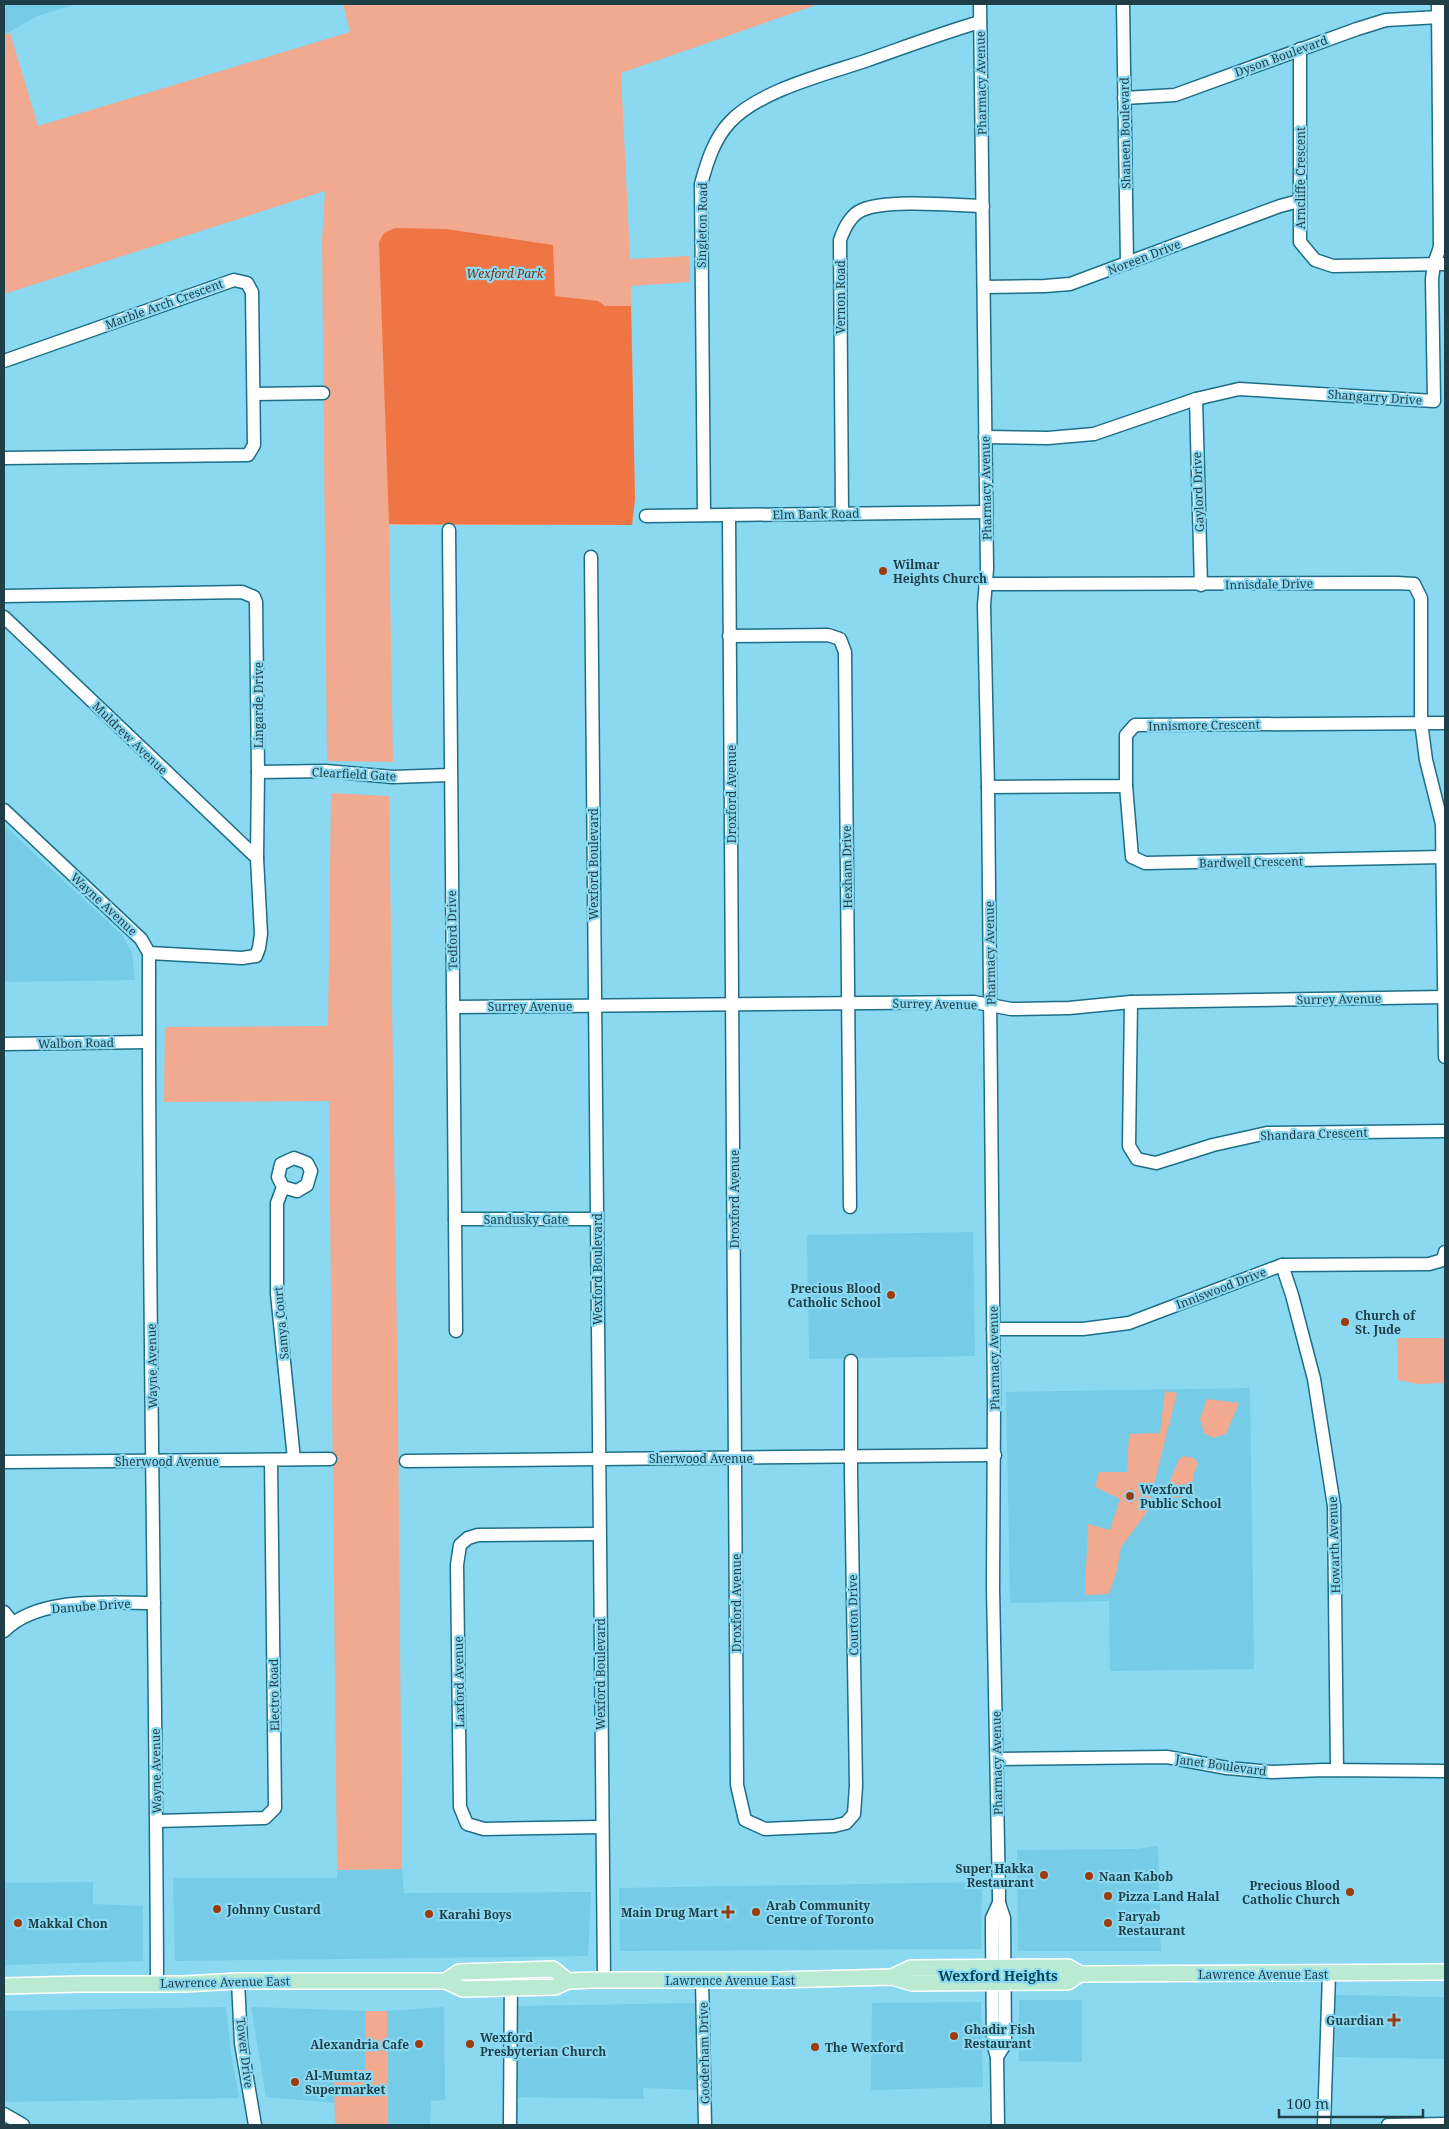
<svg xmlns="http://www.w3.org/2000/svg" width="1449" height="2129" viewBox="0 0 1449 2129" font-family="'Noto Serif',serif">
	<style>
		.built { fill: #76cce7 }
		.green { fill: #f1a98f }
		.forest { fill: #f07545 }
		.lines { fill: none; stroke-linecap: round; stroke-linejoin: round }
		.minor-casing { stroke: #1b6f86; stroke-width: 15 }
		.major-casing { stroke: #fff; stroke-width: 18 }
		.minor { stroke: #fff; stroke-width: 12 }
		.major { stroke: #baebd2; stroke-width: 15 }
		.poi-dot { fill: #9f3a0a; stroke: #8bd8f1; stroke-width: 2 }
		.labels { text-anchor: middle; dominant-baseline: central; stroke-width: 4.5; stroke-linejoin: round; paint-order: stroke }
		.street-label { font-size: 12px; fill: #1e3e48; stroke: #8bd8f1 }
		.park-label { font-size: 12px; font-style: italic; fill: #7f3110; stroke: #8bd8f1 }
		.poi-label { font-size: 12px; font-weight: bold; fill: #1e3e48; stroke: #8bd8f1; text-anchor: start }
		.neighbourhood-label { font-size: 14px; font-weight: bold; fill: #014758; stroke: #8bd8f1 }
	</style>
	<rect width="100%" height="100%" fill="#8bd8f1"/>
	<g class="built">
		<polygon points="4,4 77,4 37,16 4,35"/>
		<polygon points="4,825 122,935 132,953 135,980 4,982"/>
		<polygon points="973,1232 975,1356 809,1359 807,1235"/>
		<polygon points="1250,1388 1254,1669 1110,1671 1109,1601 1010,1603 1006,1392"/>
		<polygon points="1158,1846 1161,1951 1018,1951 1017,1850 1136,1849"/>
		<polygon points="402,1869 404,1893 591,1892 588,1956 175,1961 173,1878 337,1878 337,1870"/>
		<polygon points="93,1882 93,1904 143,1906 143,1961 4,1965 4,1883"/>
		<polygon points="982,1882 981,1949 620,1951 619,1888"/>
		<polygon points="1336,1995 1445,1997 1445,2059 1335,2057"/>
		<polygon points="1019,2000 1082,2000 1082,2062 1019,2061"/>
		<polygon points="981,2002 983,2087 871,2090 872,2003"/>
		<polygon points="696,2003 697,2090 643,2088 644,2099 514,2097 516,2006"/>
		<polygon points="226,2007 231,2054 239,2098 4,2102 4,2011"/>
		<polygon points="251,2007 365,2011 365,2070 335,2071 335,2103 266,2097"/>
		<polygon points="444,2007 445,2100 431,2101 430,2125 388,2125 387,2011"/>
	</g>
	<g class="green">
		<polygon points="343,4 819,4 621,73 630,259 689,256 690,282 631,286 635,499 632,525 389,525 393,762 327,761 322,240 325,191 4,294 4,35 10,33 38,126 350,32"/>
		<polygon points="331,793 389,796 398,1407 402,1869 337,1870 329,1101 164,1102 165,1027 328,1026"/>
		<polygon points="1397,1338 1445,1338 1445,1383 1418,1384 1398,1380"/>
		<polygon points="1165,1391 1177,1393 1147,1512 1121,1547 1117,1570 1109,1594 1085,1595 1088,1524 1110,1530 1120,1499 1095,1487 1099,1472 1127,1472 1129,1434 1160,1433"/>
		<polygon points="1207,1399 1239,1403 1226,1434 1213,1438 1204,1433 1200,1419"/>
		<path d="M1184 1456 1194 1458 1198 1463 1193 1476 1194 1492C1188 1497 1175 1499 1167 1496L1166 1491 1179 1459Z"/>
		<polygon points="365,2011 387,2011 388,2125 335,2125 334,2070 365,2070"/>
	</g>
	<polygon class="forest" points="395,228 446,229 553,245 555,296 598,301 605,306 631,306 635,499 632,525 389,524 379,242 384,233"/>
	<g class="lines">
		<defs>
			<g id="minor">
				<polyline points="980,4 987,569 984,605 988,787 994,1401 993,1588 999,1896 999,1903 992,1918 992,1932 993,2043 997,2057 998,2125"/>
				<polyline points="1123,4 1127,263"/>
				<polyline points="1300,49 1300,242 1315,260 1333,266 1445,264"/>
				<polyline points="1124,98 1175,95 1357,29 1386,20 1439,17"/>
				<polyline points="984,287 1045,286 1070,284 1280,206 1299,201"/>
				<polyline points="4,361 234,280 247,283 252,292 254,445 248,455 4,458"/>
				<polyline points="254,394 323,393"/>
				<polyline points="1196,399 1201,585"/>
				<polyline points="985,437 1048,438 1094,434 1196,399 1239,389 1434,401 1432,279 1434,264 1440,247 1438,4"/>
				<path d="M842 514 840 240C844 229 850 215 862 210 887 199 953 205 983 206"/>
				<path d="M704 515 701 184C707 162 714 139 730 122 760 90 827 74 868 60 905 47 942 33 980 22"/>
				<polyline points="729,515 737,1785 745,1820 765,1829 834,1826 846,1823 854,1814 856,1786 851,1473 851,1361"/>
				<polyline points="646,516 986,512"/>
				<polyline points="449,530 456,1331"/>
				<polyline points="591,557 604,1980"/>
				<polyline points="985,584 1397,583 1414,584 1421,598 1421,722 1426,760 1442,824 1445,1057"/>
				<polyline points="4,596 242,592 254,597 256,602 258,772 257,858 261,934 259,948 256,956 242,958 149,953"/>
				<polyline points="4,617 257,858"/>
				<polyline points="729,636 828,635 840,639 845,652 850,1207"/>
				<polyline points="258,772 326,771 393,777 450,775"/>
				<polyline points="1126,786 1132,857 1145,863 1443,857"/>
				<polyline points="988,787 1126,786 1126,735 1135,725 1445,723"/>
				<path d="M4 810 141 939 149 953C148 1297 156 1640 157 1984"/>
				<polyline points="1131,1002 1129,1146 1137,1159 1156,1163 1213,1145 1267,1133 1445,1131"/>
				<polyline points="453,1007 974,1002 1011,1009 1069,1008 1131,1002 1445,997"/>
				<polyline points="4,1044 148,1042"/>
				<polyline points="283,1187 297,1191 307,1185 311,1171 307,1163 294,1158 281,1164 278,1177 283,1187 277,1203 277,1294 294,1459"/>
				<polyline points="455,1219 596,1219"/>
				<polyline points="1282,1265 1292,1295 1314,1379 1334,1506 1337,1770"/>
				<polyline points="993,1329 1083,1329 1129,1323 1282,1265 1429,1264 1443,1260 1445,1252"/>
				<polyline points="406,1461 995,1455"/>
				<polyline points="4,1462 330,1459"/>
				<polyline points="599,1534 478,1535 468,1538 460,1545 457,1565 460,1807 467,1824 484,1829 601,1827"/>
				<polyline points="4,1612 12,1622"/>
				<path d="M4 1631C38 1596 108 1603 154 1603"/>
				<polyline points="997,1759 1167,1757 1227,1768 1272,1772 1324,1770 1445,1771"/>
				<polyline points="157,1821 265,1818 275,1808 271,1460"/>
				<polyline points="702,1980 705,2125"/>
				<polyline points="238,1981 241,2043 255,2125"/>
				<polyline points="997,2057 1005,2044 1004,1918 999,1903"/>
				<polyline points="4,2114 23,2125"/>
				<polyline points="510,2125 511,1970"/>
				<polyline points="1324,2125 1329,1974"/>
				<polyline points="1388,2125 1445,2124"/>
			</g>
			<g id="major">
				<polyline points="892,1977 911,1968 1068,1967 1080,1974"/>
				<polyline points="446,1981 459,1972 553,1969 568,1981"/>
				<polyline points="4,1986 80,1984 184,1984 238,1981 446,1981 463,1989 555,1987 568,1981 593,1980 775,1980 892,1977 912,1983 1068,1982 1080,1974 1088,1974 1445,1972"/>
			</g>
		</defs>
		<use href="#minor" class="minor-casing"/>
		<use href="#major" class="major-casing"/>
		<use href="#minor" class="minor"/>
		<use href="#major" class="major"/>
	</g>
	<g class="poi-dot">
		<circle cx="883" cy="571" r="5"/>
		<circle cx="891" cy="1295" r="5"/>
		<circle cx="1345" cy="1322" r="5"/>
		<circle cx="1130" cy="1496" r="5"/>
		<circle cx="1044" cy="1875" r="5"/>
		<circle cx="1089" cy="1876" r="5"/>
		<circle cx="1350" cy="1892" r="5"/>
		<circle cx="1108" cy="1896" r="5"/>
		<circle cx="217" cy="1909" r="5"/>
		<path d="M725.5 1904.5h5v5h5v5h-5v5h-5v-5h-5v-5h5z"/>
		<circle cx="756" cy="1912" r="5"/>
		<circle cx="429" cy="1914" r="5"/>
		<circle cx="18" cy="1923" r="5"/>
		<circle cx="1108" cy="1923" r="5"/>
		<path d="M1391.5 2012.5h5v5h5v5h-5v5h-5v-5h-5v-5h5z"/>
		<circle cx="954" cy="2036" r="5"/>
		<circle cx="419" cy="2044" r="5"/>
		<circle cx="470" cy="2044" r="5"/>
		<circle cx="815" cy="2047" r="5"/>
		<circle cx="295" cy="2082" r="5"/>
	</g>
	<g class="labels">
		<g class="street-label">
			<text transform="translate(1281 56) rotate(-20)">Dyson Boulevard</text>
			<text transform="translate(981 83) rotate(-91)">Pharmacy Avenue</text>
			<text transform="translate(1125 133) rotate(-91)">Shaneen Boulevard</text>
			<text transform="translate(1300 178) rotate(-90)">Arncliffe Crescent</text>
			<text transform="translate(702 225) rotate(-89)">Singleton Road</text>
			<text transform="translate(1144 257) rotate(-21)">Noreen Drive</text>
			<text transform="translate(840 297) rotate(-90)">Vernon Road</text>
			<text transform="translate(164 304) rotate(-20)">Marble Arch Crescent</text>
			<text transform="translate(1375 397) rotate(4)">Shangarry Drive</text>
			<text transform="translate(986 488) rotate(-91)">Pharmacy Avenue</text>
			<text transform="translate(1198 492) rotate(-92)">Gaylord Drive</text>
			<text transform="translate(816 514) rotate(-1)">Elm Bank Road</text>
			<text transform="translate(1269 584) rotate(-1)">Innisdale Drive</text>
			<text transform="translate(258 705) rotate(-90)">Lingarde Drive</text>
			<text transform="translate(1204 725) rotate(-1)">Innismore Crescent</text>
			<text transform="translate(130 738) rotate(44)">Muldrew Avenue</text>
			<text transform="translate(354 774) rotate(3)">Clearfield Gate</text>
			<text transform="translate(731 794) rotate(-90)">Droxford Avenue</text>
			<text transform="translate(1251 862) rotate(-1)">Bardwell Crescent</text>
			<text transform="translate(593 864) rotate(-90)">Wexford Boulevard</text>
			<text transform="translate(847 867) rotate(-91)">Hexham Drive</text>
			<text transform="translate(104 904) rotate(43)">Wayne Avenue</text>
			<text transform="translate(452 930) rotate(-91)">Tedford Drive</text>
			<text transform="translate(990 953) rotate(-91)">Pharmacy Avenue</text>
			<text transform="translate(1339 999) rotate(-1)">Surrey Avenue</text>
			<text transform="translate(935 1004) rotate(1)">Surrey Avenue</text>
			<text x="530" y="1006">Surrey Avenue</text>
			<text transform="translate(76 1043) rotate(-1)">Walbon Road</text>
			<text transform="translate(1314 1134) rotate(-2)">Shandara Crescent</text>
			<text transform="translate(734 1199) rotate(-90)">Droxford Avenue</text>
			<text x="526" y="1219">Sandusky Gate</text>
			<text transform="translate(597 1269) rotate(-90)">Wexford Boulevard</text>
			<text transform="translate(1221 1288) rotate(-21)">Inniswood Drive</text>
			<text transform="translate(281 1323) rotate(-95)">Samya Court</text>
			<text transform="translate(994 1358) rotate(-91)">Pharmacy Avenue</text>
			<text transform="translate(152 1366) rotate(-91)">Wayne Avenue</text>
			<text x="701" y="1458">Sherwood Avenue</text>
			<text x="167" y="1461">Sherwood Avenue</text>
			<text transform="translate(1334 1545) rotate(-92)">Howarth Avenue</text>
			<text transform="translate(736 1603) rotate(-90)">Droxford Avenue</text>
			<text transform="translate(91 1606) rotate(-4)">Danube Drive</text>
			<text transform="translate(853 1615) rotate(-91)">Courton Drive</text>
			<text transform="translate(600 1674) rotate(-90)">Wexford Boulevard</text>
			<text transform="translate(459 1682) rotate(-91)">Laxford Avenue</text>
			<text transform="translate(274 1695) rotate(-91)">Electro Road</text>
			<text transform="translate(997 1763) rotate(-91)">Pharmacy Avenue</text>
			<text transform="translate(1221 1765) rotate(8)">Janet Boulevard</text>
			<text transform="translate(156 1771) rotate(-91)">Wayne Avenue</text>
			<text x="1263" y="1974">Lawrence Avenue East</text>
			<text x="730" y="1980">Lawrence Avenue East</text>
			<text transform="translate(225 1982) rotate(-1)">Lawrence Avenue East</text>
			<text transform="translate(245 2053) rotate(83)">Tower Drive</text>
			<text transform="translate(704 2053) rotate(-91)">Gooderham Drive</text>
		</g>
		<g class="park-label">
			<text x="505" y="273">Wexford Park</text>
		</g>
		<g class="poi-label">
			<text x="893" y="564">Wilmar<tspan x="893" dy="14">Heights Church</tspan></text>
			<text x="881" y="1288" text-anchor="end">Precious Blood<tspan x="881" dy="14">Catholic School</tspan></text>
			<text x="1355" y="1315">Church of<tspan x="1355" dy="14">St. Jude</tspan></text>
			<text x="1140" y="1489">Wexford<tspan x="1140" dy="14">Public School</tspan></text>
			<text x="1034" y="1868" text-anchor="end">Super Hakka<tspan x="1034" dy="14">Restaurant</tspan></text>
			<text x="1099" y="1876">Naan Kabob</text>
			<text x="1340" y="1885" text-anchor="end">Precious Blood<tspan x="1340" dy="14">Catholic Church</tspan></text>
			<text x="1118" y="1896">Pizza Land Halal</text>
			<text x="766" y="1905">Arab Community<tspan x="766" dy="14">Centre of Toronto</tspan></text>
			<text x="227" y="1909">Johnny Custard</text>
			<text x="718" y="1912" text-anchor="end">Main Drug Mart</text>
			<text x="439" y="1914">Karahi Boys</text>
			<text x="1118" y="1916">Faryab<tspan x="1118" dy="14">Restaurant</tspan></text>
			<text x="28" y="1923">Makkal Chon</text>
			<text x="1384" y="2020" text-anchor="end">Guardian</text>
			<text x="964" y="2029">Ghadir Fish<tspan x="964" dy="14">Restaurant</tspan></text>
			<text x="480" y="2037">Wexford<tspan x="480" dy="14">Presbyterian Church</tspan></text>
			<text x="409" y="2044" text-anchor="end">Alexandria Cafe</text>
			<text x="825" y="2047">The Wexford</text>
			<text x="305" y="2075">Al-Mumtaz<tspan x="305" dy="14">Supermarket</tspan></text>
		</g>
		<g class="neighbourhood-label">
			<text x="998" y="1975">Wexford Heights</text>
		</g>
	</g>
	<rect width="1449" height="2129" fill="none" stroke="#1e3e48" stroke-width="10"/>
	<path d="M1279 2109v8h144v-8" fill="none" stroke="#1e3e48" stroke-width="2.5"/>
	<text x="1286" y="2109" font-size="15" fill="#1e3e48" stroke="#8bd8f1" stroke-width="4" paint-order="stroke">100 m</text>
</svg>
